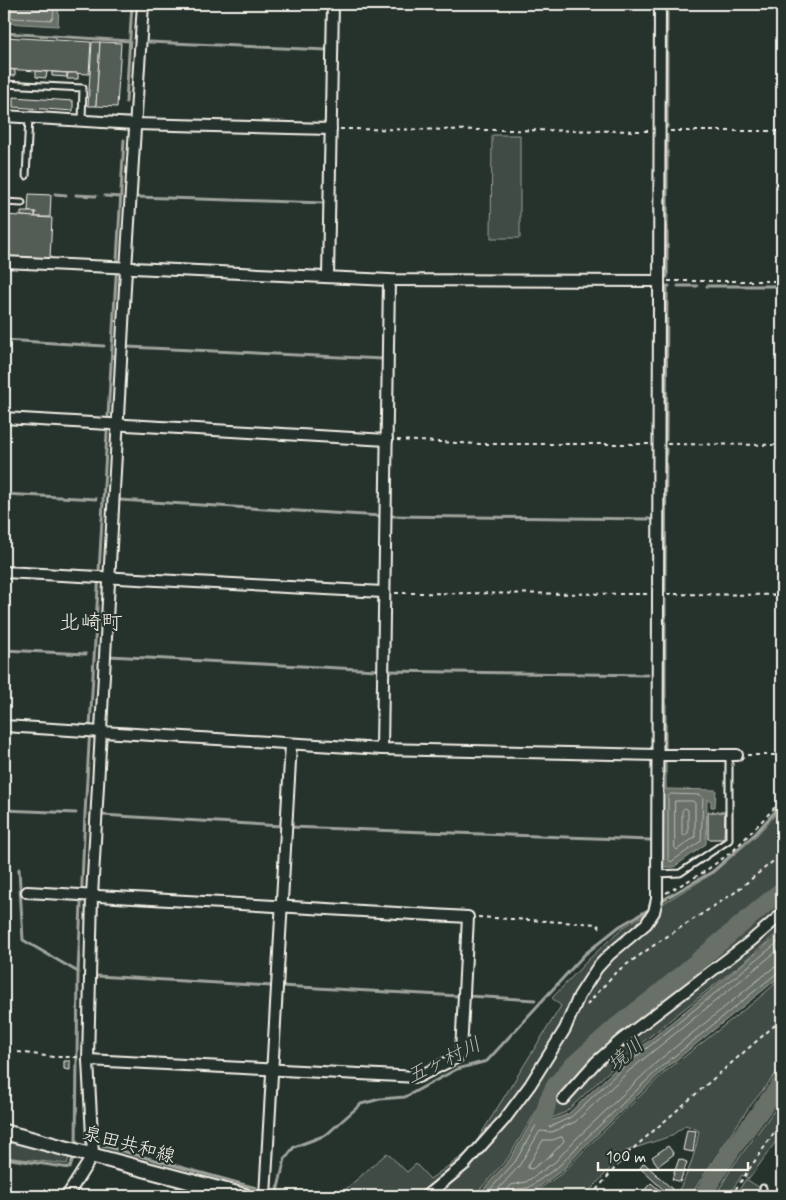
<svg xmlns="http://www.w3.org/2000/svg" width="786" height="1200" viewBox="0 0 786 1200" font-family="Mynerve,'Klee One',sans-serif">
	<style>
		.green { fill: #414b45; stroke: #9a9e96 }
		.water { fill: #676f68; stroke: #9fa39b }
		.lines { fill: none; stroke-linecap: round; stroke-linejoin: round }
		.shore { stroke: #bcbdb5; stroke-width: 1 }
		.stream { stroke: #9fa39b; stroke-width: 3 }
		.river { stroke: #676f68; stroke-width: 18 }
		.building { fill: #525c55; stroke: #f4f1e8 }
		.lane-casing { stroke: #f4f1e8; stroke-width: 9 }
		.street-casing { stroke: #f4f1e8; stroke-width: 14 }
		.secondary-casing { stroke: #f4f1e8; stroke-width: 18 }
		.path { stroke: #f4f1e8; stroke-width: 2; stroke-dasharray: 4 4; stroke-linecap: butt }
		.lane { stroke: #26332d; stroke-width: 5 }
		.street { stroke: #26332d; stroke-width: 10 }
		.secondary { stroke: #26332d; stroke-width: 14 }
		.labels { text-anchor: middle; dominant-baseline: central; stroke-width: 4.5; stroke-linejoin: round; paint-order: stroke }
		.street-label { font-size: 19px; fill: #f4f1e8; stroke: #26332d }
		.water-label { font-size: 20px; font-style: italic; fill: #bcbdb5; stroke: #26332d }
		.quarter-label { font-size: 21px; fill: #f4f1e8; stroke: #26332d }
	</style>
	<rect width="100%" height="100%" fill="#26332d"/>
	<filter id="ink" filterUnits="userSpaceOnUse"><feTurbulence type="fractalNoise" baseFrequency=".02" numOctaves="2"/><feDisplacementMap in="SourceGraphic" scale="10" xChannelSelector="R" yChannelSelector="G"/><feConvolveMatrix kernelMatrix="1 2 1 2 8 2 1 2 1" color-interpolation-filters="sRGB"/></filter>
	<g filter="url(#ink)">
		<g class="green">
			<polygon points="492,135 520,135 520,238 491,238"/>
			<polygon points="782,807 782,929 744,962 680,1012 621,1060 566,1112 550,1119 555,1100 546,1095 508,1158 474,1196 338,1196 387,1153 407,1172 416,1164 430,1179 471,1150 561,1006 552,998 588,960 622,928 712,874 757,835"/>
			<path d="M782 978V1066L747 1110 690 1196H675C688 1176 695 1155 699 1131L686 1125 671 1136 626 1151 585 1196H517L519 1195H530L564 1172 583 1151 666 1071 754 1002Z"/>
			<polygon points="782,1100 782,1133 749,1179 742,1175 728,1196 715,1196 733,1166"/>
			<polygon points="4,1135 70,1153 67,1164 4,1157"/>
			<polygon points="746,1179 760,1188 759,1196 735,1196"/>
		</g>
		<g class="water">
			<polygon points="7,4 59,4 58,26 6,23"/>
			<polygon points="663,760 666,760 666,789 716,790 715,807 711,807 711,800 707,800 706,844 674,867 663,867"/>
			<polygon points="782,932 782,975 665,1069 581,1150 563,1170 530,1193 518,1193 516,1196 477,1196 510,1159 547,1096 554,1100 548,1122 568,1114 623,1062"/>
		</g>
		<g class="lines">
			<g class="shore">
				<polyline points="12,4 11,16 13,18 51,20 53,18 54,4"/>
				<polygon points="671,794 700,795 703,797 701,841 671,862 668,859 668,797"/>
				<polygon points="675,801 693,801 695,803 695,837 677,850 675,848"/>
				<polygon points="685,808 688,810 688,833 684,836 682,833 682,811"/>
				<polygon points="562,1137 564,1141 550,1156 532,1169 528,1168 528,1166 543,1140 552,1140"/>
				<polyline points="484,1196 515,1162 539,1120 542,1120 545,1125 550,1127 571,1117 626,1065 782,939"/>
				<polyline points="492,1196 519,1166 540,1131 552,1132 575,1122 630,1070 782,947"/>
				<polyline points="506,1196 507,1190 511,1185 526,1182 555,1162 574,1141 658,1061 773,968 782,965"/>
				<polyline points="512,1196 515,1189 528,1188 559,1166 578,1146 662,1066 777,973 782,971"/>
			</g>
			<g class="stream">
				<polyline points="4,33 130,41"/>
				<polyline points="149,42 327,50 328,4"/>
				<polyline points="126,102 132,4"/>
				<polyline points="667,127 667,4"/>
				<polyline points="55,194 66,195"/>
				<polyline points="76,195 96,196"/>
				<polyline points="105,196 121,197"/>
				<polyline points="136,197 325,203"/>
				<polyline points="667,277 667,135"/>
				<polyline points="397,285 446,285"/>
				<polyline points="678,286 697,286"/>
				<polyline points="707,286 782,286"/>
				<polyline points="4,340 104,346"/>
				<polyline points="128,347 383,359 383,356"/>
				<polyline points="666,440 667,286 669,286"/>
				<polyline points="4,494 96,499"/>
				<polyline points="119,500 381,516"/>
				<polyline points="390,516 650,519"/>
				<polyline points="665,591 666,449"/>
				<polyline points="4,650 86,654"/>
				<polyline points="109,656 377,670"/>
				<polyline points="387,671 648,675"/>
				<polyline points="665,752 665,599"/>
				<polyline points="4,810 76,813"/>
				<polyline points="102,815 281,826"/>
				<polyline points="290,827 650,840"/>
				<polyline points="19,869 23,940 78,972"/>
				<polyline points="661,901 712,872 755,834 782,804"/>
				<polyline points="96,976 272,986"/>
				<polyline points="281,986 459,996"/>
				<polyline points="468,996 535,1000"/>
				<polyline points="104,1146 256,1188"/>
				<polyline points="76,1148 78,972 85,814 124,140"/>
				<polyline points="4,1158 70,1168 74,1154"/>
				<polyline points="170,1196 178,1187"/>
				<polyline points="276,1196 285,1159 294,1147 326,1135 361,1104 380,1099 405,1097 457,1069 487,1061 585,954 620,926 648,910"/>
			</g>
			<g class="river">
				<polyline points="543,1120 548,1100 555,1086 570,1068 617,1026 661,992 782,890"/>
				<polyline points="702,1196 730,1152 782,1082"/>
			</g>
		</g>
		<g class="building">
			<polygon points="4,37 91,42 89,74 4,69"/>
			<polygon points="92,42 100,42 96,106 88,106"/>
			<polygon points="100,42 121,43 117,107 96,106"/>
			<polygon points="5,69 15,70 15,76 5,75"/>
			<polygon points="36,71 47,72 46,78 36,77"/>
			<polygon points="52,72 67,73 67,77 52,76"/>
			<polygon points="68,73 78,73 78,79 67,79"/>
			<polygon points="13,97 73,101 73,111 13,107"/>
			<polygon points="29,194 51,195 50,217 35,217 36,212 28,212"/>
			<polygon points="21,212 35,212 35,217 21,216"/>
			<polygon points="4,215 52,218 50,258 4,256"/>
			<polygon points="708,812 725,812 724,839 708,839"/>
			<polygon points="64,1061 70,1061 70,1070 64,1069"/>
			<polygon points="687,1130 696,1131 693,1152 683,1150"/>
			<polygon points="668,1146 674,1154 658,1166 652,1157"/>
			<polygon points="679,1159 687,1162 680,1182 672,1179"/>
			<polygon points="644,1163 673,1190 668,1194 640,1168"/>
			<polygon points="782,1181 782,1196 775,1196"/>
			<polygon points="651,1183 667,1196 639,1196"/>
		</g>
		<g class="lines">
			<defs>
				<g id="lane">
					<polyline points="4,84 83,88 82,121"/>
					<polyline points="26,176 29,118"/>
					<polyline points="4,202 22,203"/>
					<polyline points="657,874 680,873 729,840 729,755"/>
					<polyline points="763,1196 763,1188"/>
				</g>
				<g id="street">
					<polyline points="4,116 135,124 331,129"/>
					<polyline points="4,262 389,280 658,281"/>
					<polyline points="328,277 333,4"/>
					<polyline points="4,418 387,440"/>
					<polyline points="4,572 383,592"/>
					<polyline points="4,726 382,749 657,755 737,755"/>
					<polyline points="382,749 389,280"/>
					<polyline points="27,892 468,917 461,1052 458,1057 418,1077 88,1060"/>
					<polyline points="563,1099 596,1062 620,1041 751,941 782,914"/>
					<polyline points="67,1196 93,1155 88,1060 92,896 126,269 143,4"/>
					<polyline points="265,1196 291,744"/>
					<polyline points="426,1196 465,1164 504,1120 530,1085 565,1029 579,996 597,968 609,955 646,924 654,912 657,899 660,4"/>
				</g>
				<polyline id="secondary" points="4,1132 245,1196"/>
			</defs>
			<use href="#lane" class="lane-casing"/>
			<use href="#street" class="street-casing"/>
			<use href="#secondary" class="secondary-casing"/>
			<g class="path">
				<polyline points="340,129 650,131"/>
				<polyline points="670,131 782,131"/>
				<polyline points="668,281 782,281"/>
				<polyline points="397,440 480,444 650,444"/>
				<polyline points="667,444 782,445"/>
				<polyline points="395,593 647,594"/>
				<polyline points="667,594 782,595"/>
				<polyline points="747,755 782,755"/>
				<polyline points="666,893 704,872 734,850 782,800"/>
				<polyline points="478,917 597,924 602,931"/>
				<polyline points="4,919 4,1005"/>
				<polyline points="587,1005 616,972 660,941 734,893 782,854"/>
				<polyline points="18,1052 53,1057 79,1057"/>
				<polyline points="591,1196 628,1153 782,1019"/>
				<polyline points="731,1196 782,1121"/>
			</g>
			<use href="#lane" class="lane"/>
			<use href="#street" class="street"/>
			<use href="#secondary" class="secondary"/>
		</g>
	</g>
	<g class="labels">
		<g class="street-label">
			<text transform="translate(129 1145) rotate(15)">泉田共和線</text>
		</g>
		<g class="water-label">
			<text transform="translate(626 1055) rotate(-40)">境川</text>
			<text transform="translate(444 1061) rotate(-26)">五ヶ村川</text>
		</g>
		<g class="quarter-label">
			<text x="91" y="623">北崎町</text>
		</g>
	</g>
	<rect width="786" height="1200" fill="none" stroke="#26332d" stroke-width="20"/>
	<rect x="10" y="10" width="766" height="1180" fill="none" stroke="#f4f1e8" stroke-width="2" filter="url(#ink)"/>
	<path d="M598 1162v8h150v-8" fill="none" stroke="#f4f1e8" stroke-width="2.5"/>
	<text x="606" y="1162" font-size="15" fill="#f4f1e8" stroke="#26332d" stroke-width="4" paint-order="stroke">100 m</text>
</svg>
